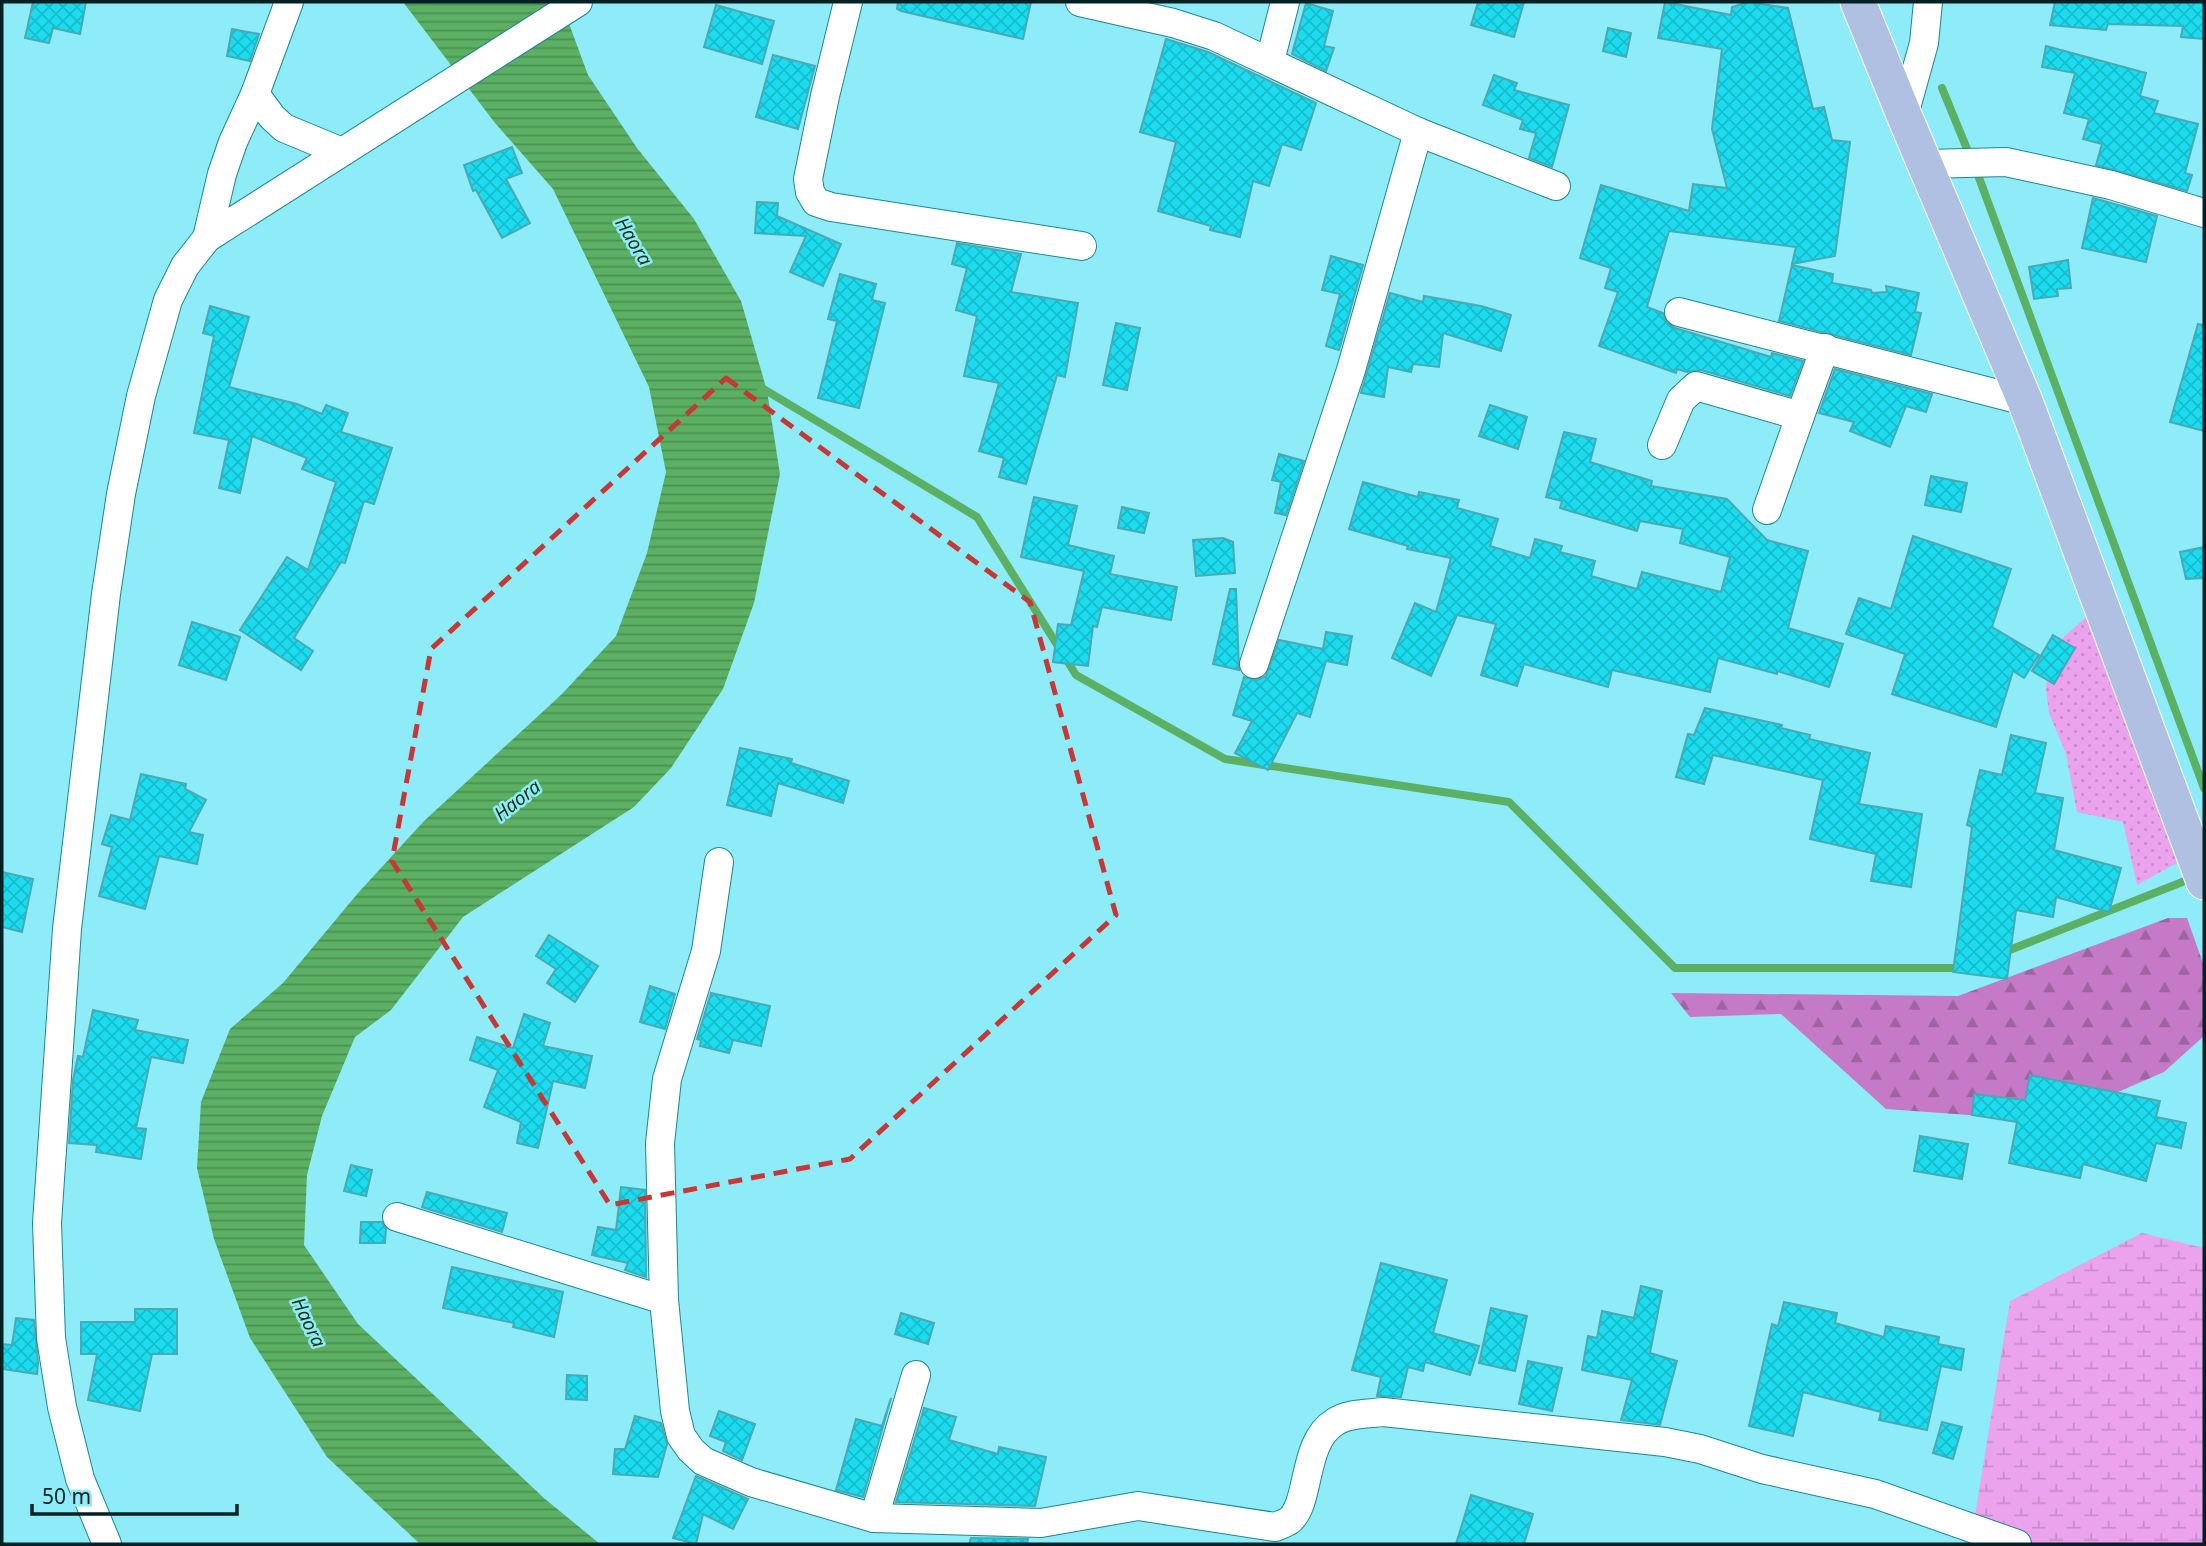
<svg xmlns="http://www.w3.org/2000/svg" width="2206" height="1546" viewBox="0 0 2206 1546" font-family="'Noto Sans',sans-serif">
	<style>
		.grass { fill: url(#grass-dots) }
		.forest { fill: url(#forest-firs) }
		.wetland { fill: url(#wetland-marsh) }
		.water { fill: url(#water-rules) }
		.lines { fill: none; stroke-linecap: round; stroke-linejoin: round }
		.stream { stroke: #5cb064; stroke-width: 8 }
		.building { fill: url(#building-cross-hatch); stroke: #49a9b5; stroke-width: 2 }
		.minor-casing { stroke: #1c8792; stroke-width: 30 }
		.major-casing { stroke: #fff; stroke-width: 37 }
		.minor { stroke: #fff; stroke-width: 28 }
		.major { stroke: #b0c0e2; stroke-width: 35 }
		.marked { fill: none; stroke: #c63736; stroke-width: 5; stroke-dasharray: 14 9; stroke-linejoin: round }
		.labels { text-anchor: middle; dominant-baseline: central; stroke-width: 5; stroke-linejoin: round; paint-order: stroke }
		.water-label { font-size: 19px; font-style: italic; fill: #113315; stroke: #8decf7 }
	</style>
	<defs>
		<pattern id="grass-dots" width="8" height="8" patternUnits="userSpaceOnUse" patternTransform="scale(1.75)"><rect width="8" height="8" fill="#eba3ed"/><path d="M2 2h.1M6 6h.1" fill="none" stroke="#c88ccb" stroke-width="1.8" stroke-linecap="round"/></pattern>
		<pattern id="forest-firs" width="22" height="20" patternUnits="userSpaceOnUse" patternTransform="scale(1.75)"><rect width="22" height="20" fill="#c57ac7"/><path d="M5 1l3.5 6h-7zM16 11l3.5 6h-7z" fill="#9e64a1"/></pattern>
		<pattern id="wetland-marsh" width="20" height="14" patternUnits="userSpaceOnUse" patternTransform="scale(1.75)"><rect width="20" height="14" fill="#eba3ed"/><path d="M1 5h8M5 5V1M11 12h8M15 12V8" fill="none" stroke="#c88ccb"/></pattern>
		<pattern id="water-rules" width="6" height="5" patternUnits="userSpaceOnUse" patternTransform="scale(1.75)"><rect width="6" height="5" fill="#5cb064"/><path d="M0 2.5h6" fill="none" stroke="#4a8f52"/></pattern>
		<pattern id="building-cross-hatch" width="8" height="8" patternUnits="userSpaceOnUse" patternTransform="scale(1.75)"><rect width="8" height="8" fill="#1bdcee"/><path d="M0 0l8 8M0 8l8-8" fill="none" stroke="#17bccc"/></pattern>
	</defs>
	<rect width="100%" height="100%" fill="#8decf7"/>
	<polygon class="grass" points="2093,611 2182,860 2137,885 2123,822 2077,812 2066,754 2049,713 2046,689 2049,650"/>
	<polygon class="forest" points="2168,918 2187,918 2204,966 2204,1036 2164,1072 2051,1121 1886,1109 1781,1014 1690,1017 1671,993 1958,996"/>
	<polygon class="wetland" points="2142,1233 2204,1248 2204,1544 2024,1544 1975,1515 2010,1301"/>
	<polygon class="water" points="403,2 561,2 588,75 637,148 694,219 741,301 767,391 780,474 754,603 723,689 671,768 634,807 463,917 391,1010 355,1037 322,1116 307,1175 304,1245 358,1324 545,1499 600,1544 420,1544 327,1457 250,1338 214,1239 197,1168 201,1102 230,1029 283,983 358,893 424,821 562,694 616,636 647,553 666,472 649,387 553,189 495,123"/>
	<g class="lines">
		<g class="stream">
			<polyline points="1942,88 1967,149"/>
			<polyline points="1978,175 2204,788"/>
			<polyline points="760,387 977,517 1076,675 1225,759 1509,802 1675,968 1964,968"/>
			<polyline points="2002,953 2195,877"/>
		</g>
	</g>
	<g class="building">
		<polygon points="33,2 86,2 80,34 53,28 49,43 25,38"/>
		<polygon points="898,2 1031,2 1023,39 901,11 897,9"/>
		<polygon points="1478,2 1524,2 1514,37 1471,25"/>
		<polygon points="1665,2 1731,15 1732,7 1748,2 1788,8 1813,109 1824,107 1832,140 1850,142 1835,256 1792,264 1796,247 1669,231 1647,307 1663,313 1667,323 1675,328 1771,357 1772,353 1803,361 1790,396 1701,370 1687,372 1677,369 1676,373 1599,346 1618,292 1605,288 1611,268 1580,258 1601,185 1689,211 1693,184 1727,188 1712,129 1722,49 1658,38"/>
		<polygon points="2055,2 2204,2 2204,39 2181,37 2183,26 2108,24 2106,30 2050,25"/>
		<polygon points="1306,3 1333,11 1324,46 1334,48 1326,71 1292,54"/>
		<polygon points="716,5 774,21 762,64 704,47"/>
		<polygon points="1608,28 1631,33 1626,57 1603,51"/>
		<polygon points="232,29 259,34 250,61 227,56"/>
		<polygon points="1166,39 1208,52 1316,103 1301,150 1282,144 1269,186 1253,181 1240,237 1210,230 1211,226 1158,211 1176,142 1140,132"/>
		<polygon points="2046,46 2146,73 2140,96 2158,101 2154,113 2198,124 2185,173 2192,175 2187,191 2096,165 2102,144 2083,139 2089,119 2064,113 2075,73 2042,67"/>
		<polygon points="773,55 815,66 798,129 756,117"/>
		<polygon points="1494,75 1517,83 1514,90 1569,105 1552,167 1529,158 1536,133 1520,129 1523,120 1483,105"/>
		<polygon points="512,147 522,173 506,179 530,223 502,238 476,190 473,191 464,165"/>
		<polygon points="2093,198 2157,216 2146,262 2082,248"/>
		<polygon points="757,202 778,203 777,216 841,244 823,286 790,272 806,236 755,233"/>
		<polygon points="957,243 1021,254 1011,292 1078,303 1065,377 1057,375 1026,484 999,477 1004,458 979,451 999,383 964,376 977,316 956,310 967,268 952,264"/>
		<polygon points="1331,256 1363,265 1339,350 1326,346 1340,294 1322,290"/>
		<polygon points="2068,260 2071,288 2057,289 2058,296 2034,299 2029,267"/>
		<polygon points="1792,265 1833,274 1832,283 1871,290 1872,293 1887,292 1886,286 1919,293 1915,312 1921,313 1911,355 1779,321"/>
		<polygon points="840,274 876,284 872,300 885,303 859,408 818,398 837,321 828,319"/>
		<polygon points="1390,293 1423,302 1424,296 1481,306 1511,315 1501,351 1443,333 1439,367 1413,364 1411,372 1388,367 1384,397 1361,393"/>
		<polygon points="210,306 249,317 229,387 297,404 322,414 326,405 348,413 341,432 392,448 374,504 364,501 345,563 341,562 294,638 313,651 301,670 240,630 287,557 308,570 336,482 302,469 307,458 252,436 240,493 219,488 229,440 194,433 214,336 203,333"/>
		<polygon points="1116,323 1140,328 1127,390 1103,385"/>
		<polygon points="2198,324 2204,325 2204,431 2170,422"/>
		<polygon points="1835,369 1932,394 1926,412 1906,406 1890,447 1850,431 1854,422 1819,413"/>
		<polygon points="1490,405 1527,417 1518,449 1479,436"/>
		<polygon points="1564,432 1596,439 1590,462 1652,481 1651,486 1727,499 1767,540 1808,551 1788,628 1843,644 1829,687 1777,671 1777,674 1718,658 1710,692 1612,670 1608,687 1524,664 1517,686 1481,675 1496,624 1457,615 1431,676 1392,658 1415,603 1436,612 1451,558 1407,549 1408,546 1349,529 1363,482 1418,497 1419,492 1459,500 1457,508 1498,519 1490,546 1530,558 1535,539 1562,546 1560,552 1595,561 1591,576 1637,589 1642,572 1721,592 1730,557 1680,543 1683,529 1640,521 1637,531 1560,508 1562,501 1546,497"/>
		<polygon points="1279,454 1304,461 1286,515 1275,513 1281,482 1272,480"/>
		<polygon points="1931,476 1967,483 1961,512 1925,505"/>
		<polygon points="1034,497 1077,506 1068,545 1114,556 1110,574 1177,587 1171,620 1102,607 1097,627 1093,626 1088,666 1053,662 1058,624 1071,625 1084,571 1021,557"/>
		<polygon points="1122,507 1149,513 1144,533 1118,528"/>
		<polygon points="1913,536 2011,569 1992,627 2039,655 2024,678 2013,671 1996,727 1892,694 1905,654 1846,634 1859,598 1891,609"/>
		<polygon points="1223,538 1233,542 1235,573 1196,576 1193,540"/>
		<polygon points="2204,547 2204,578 2186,579 2180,552"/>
		<polygon points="1230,589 1236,589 1239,670 1213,664"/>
		<polygon points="192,622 240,637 226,680 179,665"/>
		<polygon points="1326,632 1352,636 1347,665 1326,661 1310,717 1297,713 1268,770 1235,753 1252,721 1233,715 1244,677 1257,680 1266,676 1279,640 1323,649"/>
		<polygon points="2053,635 2075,648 2054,684 2032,671"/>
		<polygon points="1705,708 1782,725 1781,728 1810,735 1809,739 1870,753 1859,804 1922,814 1911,887 1871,881 1876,854 1810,839 1823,780 1713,755 1704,784 1676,777 1688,734 1694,735"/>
		<polygon points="2011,735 2046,743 2035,793 2063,798 2054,850 2121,868 2109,912 2056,897 2053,917 2016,910 2007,979 1953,972 1972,827 1967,825 1980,770 2002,775"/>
		<polygon points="740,748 792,759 791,763 849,781 843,803 778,783 771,816 727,805"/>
		<polygon points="141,774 186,784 185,789 206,800 189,832 203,835 197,864 159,856 145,909 99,896 112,847 102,844 111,815 130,820"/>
		<polygon points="2,872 33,879 22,932 2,927"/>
		<polygon points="549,935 598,966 575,1002 547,983 556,969 536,956"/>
		<polygon points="650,986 675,994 665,1029 640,1022"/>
		<polygon points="711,993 770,1006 761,1046 733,1040 729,1053 700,1046 701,1040 697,1039"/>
		<polygon points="93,1010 138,1020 135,1030 188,1040 183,1063 151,1057 136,1128 146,1129 141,1159 96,1152 97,1145 69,1143 73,1080 78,1056 83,1057"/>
		<polygon points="524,1014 550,1023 543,1046 592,1056 585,1088 553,1081 538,1148 517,1143 521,1122 484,1107 498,1070 470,1060 477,1037 513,1048"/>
		<polygon points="2030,1075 2160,1101 2156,1117 2186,1123 2181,1148 2156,1143 2146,1181 2083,1164 2080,1178 2009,1163 2017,1122 1972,1115 1974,1094 2025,1100"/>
		<polygon points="1920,1136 1968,1144 1962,1179 1914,1171"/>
		<polygon points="351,1165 372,1170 366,1196 344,1191"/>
		<polygon points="621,1187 645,1190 646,1277 625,1270 628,1263 592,1255 598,1227 616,1230"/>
		<polygon points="427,1192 507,1213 502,1232 422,1207"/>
		<polygon points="361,1222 382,1222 386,1229 385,1243 360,1243"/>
		<polygon points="1381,1263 1447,1280 1433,1333 1479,1346 1470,1375 1425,1362 1423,1371 1408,1367 1401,1397 1377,1396 1381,1377 1352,1370"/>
		<polygon points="452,1267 563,1292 554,1337 513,1327 514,1323 443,1308"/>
		<polygon points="1641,1286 1662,1291 1650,1353 1677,1361 1660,1425 1621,1420 1632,1380 1582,1370 1588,1336 1597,1338 1602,1311 1634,1318"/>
		<polygon points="1784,1302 1837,1313 1835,1323 1884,1337 1886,1326 1939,1337 1938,1344 1964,1349 1961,1370 1941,1366 1927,1430 1879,1420 1881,1412 1803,1392 1793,1436 1749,1426 1772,1324 1778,1326"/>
		<polygon points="1491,1308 1527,1316 1515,1371 1479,1363"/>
		<polygon points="135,1309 177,1309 177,1354 152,1354 140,1411 88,1400 97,1354 81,1354 81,1322 135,1322"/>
		<polygon points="901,1313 934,1323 928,1344 895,1334"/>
		<polygon points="16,1318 34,1320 38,1363 37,1374 2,1369 2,1344 12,1345"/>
		<polygon points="1528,1361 1562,1368 1552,1411 1519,1404"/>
		<polygon points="567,1375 587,1376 587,1400 566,1399"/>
		<polygon points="891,1398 863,1497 836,1490 856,1419 882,1426"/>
		<polygon points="924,1408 956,1417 949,1440 998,1454 999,1447 1046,1457 1035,1506 896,1502"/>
		<polygon points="719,1411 755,1424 742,1460 723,1451 726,1442 710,1436"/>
		<polygon points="635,1416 661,1423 667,1444 658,1477 613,1474 615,1449 625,1449"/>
		<polygon points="1942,1422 1962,1427 1953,1459 1933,1453"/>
		<polygon points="696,1476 748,1499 733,1529 703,1514 696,1544 673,1538"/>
		<polygon points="1471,1495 1533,1514 1524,1544 1456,1544"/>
		<polygon points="971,1538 1028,1539 1027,1544 969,1544"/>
	</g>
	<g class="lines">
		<defs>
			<g id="minor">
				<polyline points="848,2 825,96 808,179 810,192 816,202 831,207 1082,246"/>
				<polyline points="1080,2 1173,23 1214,36 1418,132 1556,186"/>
				<polyline points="1270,61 1285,2"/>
				<polyline points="255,94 272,117 284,128 342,152"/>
				<polyline points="1904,115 1924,43 1928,2"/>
				<polyline points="1925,164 2006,162 2111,185 2204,213"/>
				<polyline points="207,238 222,174 233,142 255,94 289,2"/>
				<polyline points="1679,312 2025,401"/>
				<polyline points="1662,445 1681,400 1696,386 1800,416 1825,348"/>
				<polyline points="1767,510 1800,416"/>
				<polyline points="1254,664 1351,370 1418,132"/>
				<path d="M719 862 706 951 667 1079 660 1143 664 1300 675 1411 681 1436 691 1450 703 1461 751 1482 874 1518 1041 1523 1138 1506 1275 1527C1280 1525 1286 1523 1290 1520 1311 1501 1302 1442 1335 1422 1348 1413 1368 1414 1383 1412L1665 1442 1700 1449 1762 1469 1875 1494 2017 1544"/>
				<polyline points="397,1217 664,1300"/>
				<polyline points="874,1518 916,1375"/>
				<polyline points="107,1544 80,1479 62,1407 51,1338 47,1223 67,929 106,594 121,494 141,396 168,300 185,266 207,238 578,2"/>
			</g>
			<polyline id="major" points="1858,2 1904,115 2025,401 2204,882"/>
		</defs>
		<use href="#minor" class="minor-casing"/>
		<use href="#major" class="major-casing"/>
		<use href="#minor" class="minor"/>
		<use href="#major" class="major"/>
	</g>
	<path class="marked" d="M726 378 1030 602 1116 915 850 1159 610 1205 392 861 431 649Z"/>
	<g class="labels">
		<g class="water-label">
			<text transform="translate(634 241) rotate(59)">Haora</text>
			<text transform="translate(517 800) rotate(-38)">Haora</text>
			<text transform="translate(309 1322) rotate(64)">Haora</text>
		</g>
	</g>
	<rect width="2206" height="1546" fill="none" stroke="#032125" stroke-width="7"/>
	<path d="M32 1504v10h205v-10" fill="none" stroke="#032125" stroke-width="3.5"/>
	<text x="42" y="1504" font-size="21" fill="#032125" stroke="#8decf7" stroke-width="5" paint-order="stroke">50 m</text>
</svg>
